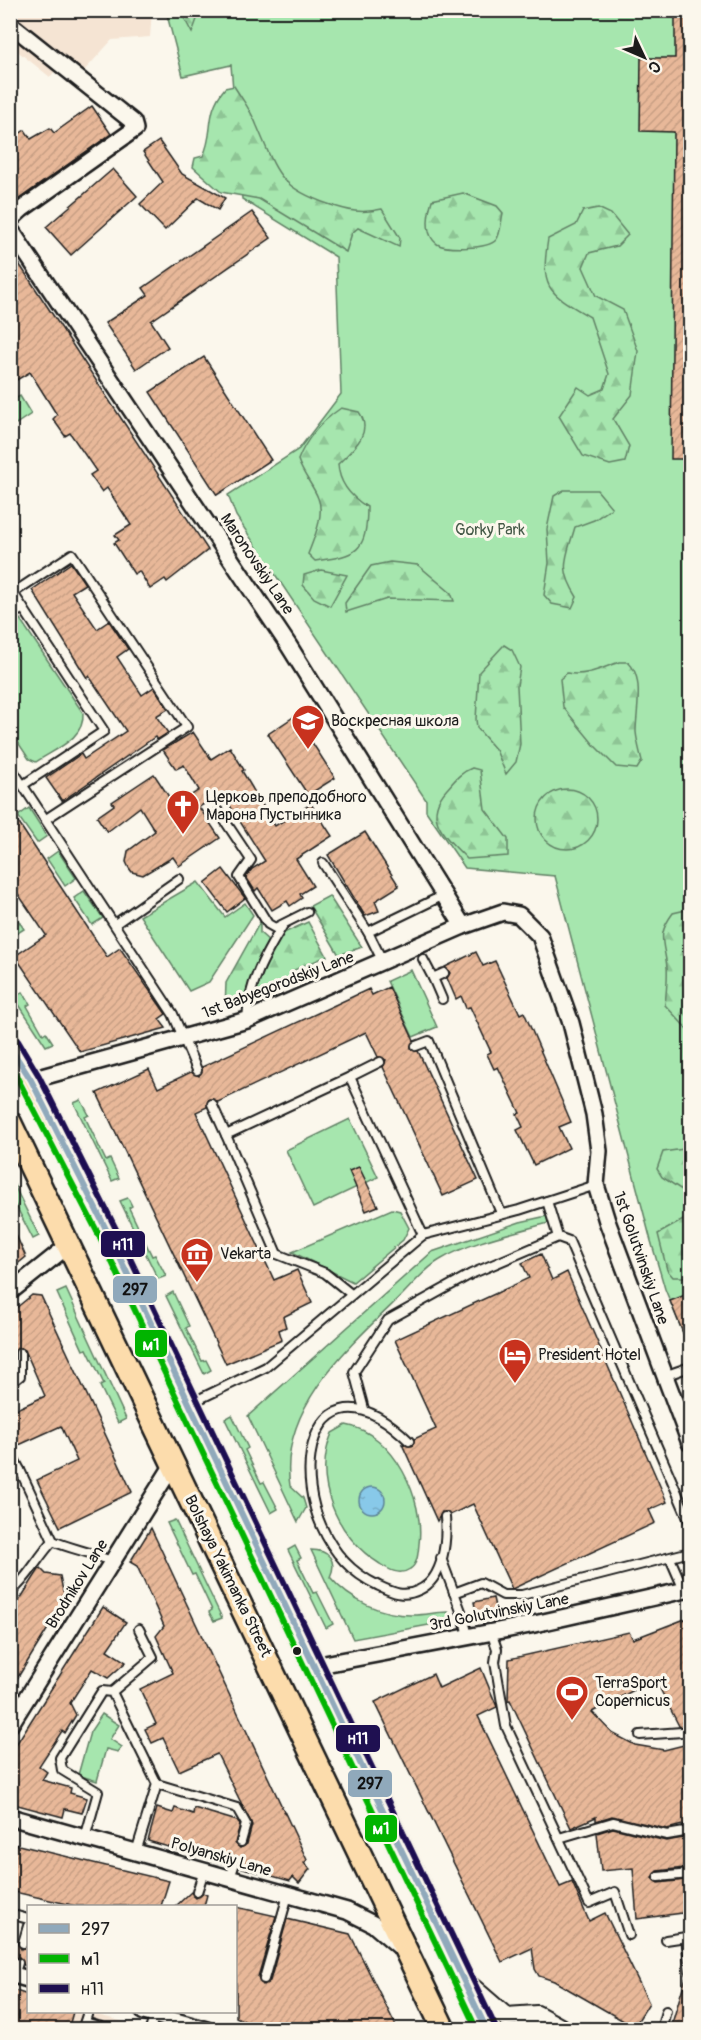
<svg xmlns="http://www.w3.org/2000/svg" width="701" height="2040" viewBox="0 0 701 2040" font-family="Pangolin,sans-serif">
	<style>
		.built { fill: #f5e4d3 }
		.green { fill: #a6e6ae; stroke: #618165; stroke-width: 1.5 }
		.forest { fill: url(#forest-firs); stroke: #618165; stroke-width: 1.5 }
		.water { fill: url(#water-ripples); stroke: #5d8497; stroke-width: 1.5 }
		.building { fill: url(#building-hatch); stroke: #1c1c1c; stroke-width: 1.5; fill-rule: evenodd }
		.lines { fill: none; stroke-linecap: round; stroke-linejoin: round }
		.service-casing { stroke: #1c1c1c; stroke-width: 12 }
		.minor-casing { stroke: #1c1c1c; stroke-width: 20 }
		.tertiary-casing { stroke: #1c1c1c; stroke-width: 22 }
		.primary-casing { stroke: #1c1c1c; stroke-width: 27 }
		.service { stroke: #fbf7ec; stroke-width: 8 }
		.minor { stroke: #fbf7ec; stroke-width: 15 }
		.tertiary { stroke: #fbf7ec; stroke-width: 18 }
		.primary { stroke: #fcdcac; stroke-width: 22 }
		.bus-1-casing { stroke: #fbf7ec; stroke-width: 10 }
		.bus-2-casing { stroke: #fbf7ec; stroke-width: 10 }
		.bus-3-casing { stroke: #fbf7ec; stroke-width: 10 }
		.bus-1 { stroke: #90a9bb; stroke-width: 6 }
		.bus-2 { stroke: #01b400; stroke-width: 6 }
		.bus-3 { stroke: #1f1051; stroke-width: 6 }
		.bus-dot { fill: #1c1c1c; stroke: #fbf7ec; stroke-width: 2 }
		.labels { text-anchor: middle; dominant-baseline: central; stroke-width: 6; stroke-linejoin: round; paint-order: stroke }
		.park-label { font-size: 16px; fill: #455948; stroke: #fbf7ec }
		.street-label { font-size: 16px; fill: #1c1c1c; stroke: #fbf7ec }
		.poi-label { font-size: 16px; fill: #1c1c1c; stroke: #fbf7ec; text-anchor: start }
		.line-badge { stroke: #fbf7ec; stroke-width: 2 }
		.badge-label { font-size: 16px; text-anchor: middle; font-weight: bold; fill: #fff }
		.pale-badge-label { font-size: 16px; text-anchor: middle; font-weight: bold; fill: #111 }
	</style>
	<defs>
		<pattern id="forest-firs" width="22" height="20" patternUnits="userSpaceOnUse" patternTransform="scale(1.5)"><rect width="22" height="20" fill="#a6e6ae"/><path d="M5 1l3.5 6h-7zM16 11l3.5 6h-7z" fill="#8ec595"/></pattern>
		<pattern id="water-ripples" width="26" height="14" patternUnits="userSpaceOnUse" patternTransform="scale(1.5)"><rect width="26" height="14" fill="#88c9e9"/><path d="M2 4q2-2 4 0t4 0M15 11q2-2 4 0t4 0" fill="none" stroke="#75acc7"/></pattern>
		<pattern id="building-hatch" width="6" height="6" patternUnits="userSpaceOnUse" patternTransform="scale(1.5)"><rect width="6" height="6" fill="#e8b899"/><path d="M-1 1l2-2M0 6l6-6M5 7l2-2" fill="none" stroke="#c69e83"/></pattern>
	</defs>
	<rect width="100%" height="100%" fill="#fbf7ec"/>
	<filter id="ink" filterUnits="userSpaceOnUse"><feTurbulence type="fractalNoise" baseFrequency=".0167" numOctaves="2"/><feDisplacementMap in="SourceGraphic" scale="12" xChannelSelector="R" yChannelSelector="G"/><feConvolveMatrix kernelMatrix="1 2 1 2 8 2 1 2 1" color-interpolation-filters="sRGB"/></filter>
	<g filter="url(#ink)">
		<g class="built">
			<polygon points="11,11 152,11 150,37 112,40 83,72 66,58 50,77 11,46"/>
			<polygon points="10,1989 28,1995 28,2012 87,2012 150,2029 11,2029"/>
		</g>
		<g class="green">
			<polygon points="166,11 690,11 690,1350 665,1289 651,1241 555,876 465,868 426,811 426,800 236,516 228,495 299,449 341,394 336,257 242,199 231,65 183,76"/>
			<polygon points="20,396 31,414 16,424 11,415 11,401"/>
			<path d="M20 619 83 713C85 739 55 749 36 762L29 759 11 732V625Z"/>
			<polygon points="29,808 47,836 37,843 18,816"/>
			<polygon points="58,851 76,878 65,886 47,859"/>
			<polygon points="198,882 225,917 245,903 253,915 209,982 189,991 140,916"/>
			<polygon points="84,891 103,918 92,925 74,898"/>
			<polygon points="10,908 24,929 13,936 11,932"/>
			<polygon points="411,970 437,1027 413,1037 387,981"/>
			<polygon points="23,992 30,1004 27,1006 43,1034 46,1032 53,1043 46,1046 14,997"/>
			<polygon points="81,1100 89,1115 85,1117 106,1161 110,1159 119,1178 112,1181 74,1103"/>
			<polygon points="350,1119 378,1177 313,1208 286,1150"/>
			<polygon points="11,1179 39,1236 33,1239 11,1196"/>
			<polygon points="128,1198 132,1206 129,1208 152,1256 155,1255 166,1276 158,1279 120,1201"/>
			<polygon points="392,1209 400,1211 409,1228 403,1240 353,1282 292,1252"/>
			<path d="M547 1216 548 1223C513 1233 472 1241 440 1260 424 1269 410 1288 397 1300 347 1348 278 1410 290 1486L303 1498 306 1508 298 1522 248 1416 432 1252 520 1222Z"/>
			<polygon points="66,1289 126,1419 118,1423 100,1386 104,1384 87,1349 83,1350 57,1293"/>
			<polygon points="173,1292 189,1326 186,1328 202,1361 206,1360 211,1370 204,1374 166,1296"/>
			<polygon points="232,1415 248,1448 245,1450 261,1483 264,1482 278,1509 271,1513 225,1419"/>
			<path d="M346 1425C394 1433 425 1500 419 1544 418 1553 418 1564 410 1569 400 1576 389 1570 380 1564 337 1538 312 1481 332 1433Z"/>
			<polygon points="175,1520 222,1618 214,1621 209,1612 212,1610 195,1574 192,1575 167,1523"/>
			<polygon points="295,1546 301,1558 297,1560 313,1593 317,1592 333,1624 326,1628 288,1550"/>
			<path d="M311 1550C328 1550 338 1560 330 1577 350 1601 383 1616 414 1615 426 1615 436 1612 448 1612L456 1620 353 1639Z"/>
			<polygon points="102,1714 119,1725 110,1739 122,1747 118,1752 106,1749 97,1781 78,1775 90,1732"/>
		</g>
		<g class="forest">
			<polygon points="180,11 200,11 192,33 181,12"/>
			<path d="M234 86C242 99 252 112 257 126 277 172 277 186 328 204 348 211 362 214 382 209L400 238 399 247 358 228 352 233 346 252 259 199 221 192 193 167 195 158 203 156C215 132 204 113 225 88Z"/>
			<path d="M463 193 497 206 503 213C501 221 501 234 496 240 488 249 447 250 437 244 424 234 428 213 432 200Z"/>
			<path d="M598 208 611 214 628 235 617 246 589 253 583 267 596 296 623 310 638 351 632 395 613 419 629 446 625 462 610 465 583 456 559 416 578 387 590 395 604 389 609 374 590 317C548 292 540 290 548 239L576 225 583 211Z"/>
			<path d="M341 408 359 412C374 433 352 450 338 464 339 484 351 497 367 507 367 554 356 555 315 561L308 554C314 538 325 515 318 498 313 485 303 475 298 460 306 439 322 421 341 408Z"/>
			<path d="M564 490H597L612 508 594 520 575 527C566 559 558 567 577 597L572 608 552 604 544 595 549 563 547 529 554 496Z"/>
			<polygon points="390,562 418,565 451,593 454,601 387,599 346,612 345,603 371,566"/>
			<polygon points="321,570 347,575 330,606 314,598 303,585 304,575"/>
			<polygon points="504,645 512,650 520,667 517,686 520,744 516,762 506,774 496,750 477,728 476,719 479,672"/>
			<path d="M619 662H628C645 678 636 710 636 732 637 742 640 752 642 761L637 769 616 767 595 746 563 707 560 679 567 673C585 677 602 668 619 662Z"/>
			<path d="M472 768 480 770 485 809 508 839V856L467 859C446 837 421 818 447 789 455 780 461 772 472 768Z"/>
			<circle cx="567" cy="819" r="30"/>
			<polygon points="329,896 362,947 339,955 310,906"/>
			<path d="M690 909V1032L665 1005C666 993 668 979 667 967 664 941 656 936 673 913Z"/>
			<polygon points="260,922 260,933 268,940 308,922 327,956 294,970 298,977 225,1008 226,983"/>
			<polygon points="684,1149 690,1151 690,1277 673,1277 667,1270 658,1234 685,1219 685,1192 662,1177 657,1169 663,1152"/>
		</g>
		<circle class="water" cx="372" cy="1500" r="13"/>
		<g class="building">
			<polygon points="675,10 690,10 690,459 671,459 674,132 640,131 641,58 675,58"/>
			<polygon points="92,106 111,134 16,201 10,192 10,140 25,130 31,139 50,128 54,133"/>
			<polygon points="159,141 182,174 225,198 218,210 198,198 165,230 140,204 163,182 143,152"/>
			<polygon points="113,169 137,196 71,255 46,227"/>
			<polygon points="252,212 271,238 151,321 168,347 136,369 105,323 148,295 143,288"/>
			<polygon points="10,250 208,550 167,582 165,579 150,589 139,571 134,574 114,543 119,540 115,535 131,525 107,488 102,492 90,475 96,471 70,433 65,436 53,419 57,415 30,372 10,384"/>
			<polygon points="204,357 271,460 217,495 150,392"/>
			<polygon points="71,563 85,584 72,592 97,629 109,621 128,649 117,657 142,695 154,687 168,709 156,716 168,733 157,740 155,737 62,801 46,778 81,754 84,759 126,731 89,676 87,678 32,590"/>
			<polygon points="295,716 335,778 308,795 268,734"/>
			<polygon points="193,732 211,759 230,747 244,770 242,771 275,826 311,804 332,836 296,859 313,886 300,894 302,898 290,906 287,901 272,910 258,888 255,891 246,877 252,869 265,861 222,793 199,807 220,838 179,866 173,857 143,875 132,872 129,868 126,862 128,851 155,831 140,807 107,832 97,817 114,805 112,802 154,774 175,806 199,790 184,765 176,769 163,750"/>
			<polygon points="10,810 107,957 120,948 166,1014 159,1019 166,1028 80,1052 15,956 46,935 10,882"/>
			<polygon points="365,832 399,886 375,901 379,911 365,916 328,855"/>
			<polygon points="223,869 245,898 227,912 205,883"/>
			<polygon points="476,952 483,966 495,961 520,1014 524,1012 571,1122 559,1127 569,1148 534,1165 517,1130 523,1127 517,1114 520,1113 498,1067 494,1069 487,1054 491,1052 470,1007 466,1008 461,996 456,999 447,978 450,973 445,967"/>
			<polygon points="389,987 414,1041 411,1049 418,1051 478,1180 443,1196 383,1067 386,1060 378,1057 366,1032 218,1102 209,1099 207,1107 196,1112 274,1280 297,1270 312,1303 283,1317 286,1327 279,1330 282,1340 226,1364 97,1093 149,1069 158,1088 191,1072 199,1076 202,1067 369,989 372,995"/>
			<polygon points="359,1167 378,1206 366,1211 349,1171"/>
			<polygon points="10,1222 26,1257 10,1270"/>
			<polygon points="541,1254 552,1280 567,1272 667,1502 649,1510 655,1523 512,1589 473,1504 450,1515 442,1512 437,1521 402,1444 412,1446 414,1439 436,1429 395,1340 529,1278 522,1263"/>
			<polygon points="690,1293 690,1350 670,1301"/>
			<polygon points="32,1295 41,1296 132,1492 60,1527 37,1480 77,1461 61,1426 19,1445 10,1426 10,1412 45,1396 25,1350 17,1348 10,1361 10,1313"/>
			<polygon points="151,1528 307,1860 304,1863 310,1869 299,1883 293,1877 290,1881 240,1867 235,1860 226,1864 148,1841 157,1808 173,1813 175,1808 193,1814 194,1808 237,1821 240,1825 235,1843 240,1848 247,1844 252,1825 217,1754 179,1771 163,1738 152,1743 145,1729 156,1724 140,1689 173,1673 156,1636 164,1626 137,1566 130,1562"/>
			<polygon points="40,1568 46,1574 60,1576 63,1591 68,1596 10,1690 10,1615"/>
			<polygon points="493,1598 496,1611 477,1616 474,1602"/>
			<polygon points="103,1607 126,1622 107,1650 126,1662 108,1678 92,1669 70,1703 76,1715 65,1733 62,1731 39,1766 47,1772 42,1780 71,1788 70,1793 87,1798 82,1813 65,1809 63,1817 10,1803 10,1754"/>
			<path d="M685 1619 690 1625V1823L667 1829 612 1816 596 1821V1817L571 1828 510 1700 508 1701 509 1659 629 1632 633 1639ZM655 1679 679 1726 687 1729 685 1737 688 1744 664 1750 635 1745 612 1733 592 1712Z"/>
			<polygon points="481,1668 497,1707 478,1716 560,1887 572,1882 589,1921 605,1913 649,2003 634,2027 554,1981 539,1976 535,1969 532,1948 502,1962 375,1702 433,1674 439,1688"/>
			<polygon points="613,1828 666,1841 683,1838 685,1868 657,1871 652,1878 658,1883 686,1880 686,1883 690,1883 690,1912 637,1919 633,1868 601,1871 597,1833"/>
			<polygon points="10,1843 169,1881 161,1906 76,1906 10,1891"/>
			<polygon points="191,1892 196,1898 203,1893 207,1895 204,1906 176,1906"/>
			<polygon points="236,1907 276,1916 258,1977 263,1985 270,1981 287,1919 350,1934 398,2030 263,2030 236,2017"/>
			<polygon points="10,1940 17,1942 21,1949 28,1945 28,1966 24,1965 19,1957 10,1961"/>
			<polygon points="686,1977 690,1978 690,2030 670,2030"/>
			<polygon points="10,1989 28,1995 28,2012 73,2012 68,2030 10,2030"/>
		</g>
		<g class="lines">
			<defs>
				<g id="service">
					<polyline points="10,113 12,112"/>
					<polyline points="23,608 13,593 72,554 187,727 46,819"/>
					<polyline points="10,616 23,608 104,731 23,785"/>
					<polyline points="10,766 173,1014 197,1070"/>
					<polyline points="219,812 251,860 239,877 268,924 275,928 307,912"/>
					<polyline points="323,863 368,932"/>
					<polyline points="115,924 179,879"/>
					<polyline points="423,959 433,978 444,973"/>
					<polyline points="383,962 368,932 444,895"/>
					<polyline points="433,978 442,999"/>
					<path d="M247 1020C248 984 265 955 283 925"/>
					<polyline points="416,1046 429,1041 501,1213"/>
					<polyline points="350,1077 380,1062"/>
					<polyline points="212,1104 226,1135"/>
					<polyline points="547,1201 558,1237"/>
					<polyline points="351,1294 325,1273 277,1254 226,1135 350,1077 423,1235"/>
					<polyline points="664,1376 690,1367"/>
					<polyline points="10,1384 20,1376 20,1353"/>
					<polyline points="191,1403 266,1367 423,1235 519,1210 596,1185"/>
					<polyline points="364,1409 354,1372 388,1320 471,1274 558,1237 569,1241 690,1523"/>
					<path d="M409 1441C296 1331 271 1535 377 1585 392 1592 403 1598 419 1590 444 1579 447 1540 445 1517"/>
					<polyline points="10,1451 20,1470"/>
					<path d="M10 1474 20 1470 53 1541C73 1550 94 1552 112 1562"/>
					<polyline points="441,1558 464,1619 468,1637"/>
					<polyline points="670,1558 684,1590"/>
					<path d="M10 1593C28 1578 37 1558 53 1541"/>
					<polyline points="454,1593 481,1583 503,1595 522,1595 690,1552"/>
					<polyline points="491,1632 497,1649 495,1662 506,1726 589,1903 615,1892 629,1935"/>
					<polyline points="112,1692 153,1657 139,1629"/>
					<polyline points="640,1735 682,1732"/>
					<polyline points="157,1784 237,1808 246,1824 241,1842"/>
					<polyline points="85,1838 98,1792 62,1770 60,1758 102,1691 112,1692 157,1784 136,1852"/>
					<polyline points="559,1838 613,1822 667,1835 690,1831"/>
					<polyline points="658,1877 690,1874"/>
					<polyline points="230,1878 234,1866"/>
					<polyline points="197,1892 204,1871"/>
					<polyline points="10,1914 28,1919"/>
					<polyline points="666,1940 686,1937"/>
					<polyline points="23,1943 28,1926"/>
					<polyline points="690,1972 686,1937 690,1934"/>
					<polyline points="14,1975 18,1963"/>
					<polyline points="264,1979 288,1895"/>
					<polyline points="85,2022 111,2030"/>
					<polyline points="82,2030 88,2012"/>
					<polyline points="150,2030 155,2014"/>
					<polyline points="661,2030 666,2011"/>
				</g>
				<g id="minor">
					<polyline points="10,24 133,122 135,129 22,209 10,220"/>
					<polyline points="10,229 289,646 463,926"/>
					<polyline points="31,1080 247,1020 463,926 503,912 519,915 540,936 571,1023 594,1114 599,1151 596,1185 607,1221 690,1443"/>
					<polyline points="10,1292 70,1244"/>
					<polyline points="314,1666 530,1625 690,1589"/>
					<polyline points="10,1725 174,1463"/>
					<polyline points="10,1817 347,1911 373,1924 400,1947"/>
					<polyline points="10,1974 28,1979"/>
					<polyline points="144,2012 207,2030"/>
				</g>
				<polyline id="tertiary" points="469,1985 506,2017 537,2015 564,2030"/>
				<g id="primary">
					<polyline points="10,1046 31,1080 110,1237 487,2030"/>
					<polyline points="10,1123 444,2030"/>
				</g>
			</defs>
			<use href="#service" class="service-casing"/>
			<use href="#minor" class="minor-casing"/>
			<use href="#tertiary" class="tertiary-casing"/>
			<use href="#primary" class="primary-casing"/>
			<use href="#service" class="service"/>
			<use href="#minor" class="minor"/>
			<use href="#tertiary" class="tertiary"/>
			<use href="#primary" class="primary"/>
			<defs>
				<polyline id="bus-1" points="10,1047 31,1080 110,1237 487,2030"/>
				<polyline id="bus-2" points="10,1064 102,1241 477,2030"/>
				<polyline id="bus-3" points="18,1041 39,1076 118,1233 495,2026"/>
			</defs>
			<use href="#bus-1" class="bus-1-casing"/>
			<use href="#bus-2" class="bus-2-casing"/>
			<use href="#bus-3" class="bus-3-casing"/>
			<use href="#bus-1" class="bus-1"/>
			<use href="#bus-2" class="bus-2"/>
			<use href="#bus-3" class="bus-3"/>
		</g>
	</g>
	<defs>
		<symbol id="school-pin" viewBox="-11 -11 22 30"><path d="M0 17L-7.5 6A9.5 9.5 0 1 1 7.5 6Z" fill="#c8321e" stroke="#fbf7ec"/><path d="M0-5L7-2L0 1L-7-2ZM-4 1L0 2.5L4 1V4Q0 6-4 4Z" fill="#fff"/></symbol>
		<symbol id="church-pin" viewBox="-11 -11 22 30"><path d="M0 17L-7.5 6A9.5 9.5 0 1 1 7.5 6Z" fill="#c8321e" stroke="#fbf7ec"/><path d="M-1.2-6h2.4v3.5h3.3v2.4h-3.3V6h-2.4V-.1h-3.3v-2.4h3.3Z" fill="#fff"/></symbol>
		<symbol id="museum-pin" viewBox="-11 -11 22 30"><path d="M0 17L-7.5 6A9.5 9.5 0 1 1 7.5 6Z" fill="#c8321e" stroke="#fbf7ec"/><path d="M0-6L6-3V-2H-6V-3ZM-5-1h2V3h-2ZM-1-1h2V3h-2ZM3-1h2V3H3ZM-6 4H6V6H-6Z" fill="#fff"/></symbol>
		<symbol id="hotel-pin" viewBox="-11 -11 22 30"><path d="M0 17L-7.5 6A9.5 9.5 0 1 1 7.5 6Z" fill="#c8321e" stroke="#fbf7ec"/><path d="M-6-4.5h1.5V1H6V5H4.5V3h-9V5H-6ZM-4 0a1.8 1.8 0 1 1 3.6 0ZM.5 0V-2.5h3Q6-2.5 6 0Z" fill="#fff"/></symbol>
		<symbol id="stadium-pin" viewBox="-11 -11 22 30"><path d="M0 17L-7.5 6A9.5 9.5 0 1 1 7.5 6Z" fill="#c8321e" stroke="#fbf7ec"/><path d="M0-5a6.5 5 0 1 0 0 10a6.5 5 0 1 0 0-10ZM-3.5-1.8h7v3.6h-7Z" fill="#fff"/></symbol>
	</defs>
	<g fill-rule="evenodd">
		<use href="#school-pin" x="289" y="702" width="38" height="52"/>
		<use href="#church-pin" x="164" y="787" width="38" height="52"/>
		<use href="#museum-pin" x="178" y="1235" width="38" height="52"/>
		<use href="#hotel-pin" x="496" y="1336" width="38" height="52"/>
		<use href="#stadium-pin" x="553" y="1673" width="38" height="52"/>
	</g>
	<circle class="bus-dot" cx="297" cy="1651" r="5"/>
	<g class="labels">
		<g class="park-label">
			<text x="490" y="530">Gorky Park</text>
		</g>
		<g class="street-label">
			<text transform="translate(257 564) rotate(56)">Maronovskiy Lane</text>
			<text transform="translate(278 985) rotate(-21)">1st Babyegorodskiy Lane</text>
			<text transform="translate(641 1258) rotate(71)">1st Golutvinskiy Lane</text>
			<text transform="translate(228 1576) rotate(64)">Bolshaya Yakimanka Street</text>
			<text transform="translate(77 1584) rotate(-58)">Brodnikov Lane</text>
			<text transform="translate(499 1612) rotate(-11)">3rd Golutvinskiy Lane</text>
			<text transform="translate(221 1857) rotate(16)">Polyanskiy Lane</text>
		</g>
		<g class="poi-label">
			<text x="331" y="721">Воскресная школа</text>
			<text x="206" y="797">Церковь преподобного<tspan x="206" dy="18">Марона Пустынника</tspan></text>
			<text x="220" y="1254">Vekarta</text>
			<text x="538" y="1355">President Hotel</text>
			<text x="595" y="1683">TerraSport<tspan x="595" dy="18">Copernicus</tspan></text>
		</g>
	</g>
	<g class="line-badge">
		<rect x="100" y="1230" width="46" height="28" rx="6" fill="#1f1051"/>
		<rect x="112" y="1275" width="46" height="29" rx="6" fill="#90a9bb"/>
		<rect x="134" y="1329" width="34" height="29" rx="6" fill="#01b400"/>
		<rect x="335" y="1724" width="46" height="29" rx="6" fill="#1f1051"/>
		<rect x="347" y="1769" width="46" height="29" rx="6" fill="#90a9bb"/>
		<rect x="364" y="1814" width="34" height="29" rx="6" fill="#01b400"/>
	</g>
	<g class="badge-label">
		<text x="123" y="1250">н11</text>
		<text x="151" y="1350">м1</text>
		<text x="358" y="1744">н11</text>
		<text x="381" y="1834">м1</text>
	</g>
	<g class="pale-badge-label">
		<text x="135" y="1295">297</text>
		<text x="370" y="1789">297</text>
	</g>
	<rect width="701" height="2040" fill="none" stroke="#fbf7ec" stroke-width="36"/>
	<rect x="18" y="18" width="665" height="2004" fill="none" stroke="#1c1c1c" stroke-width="2" filter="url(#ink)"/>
	<rect x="27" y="1905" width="210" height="108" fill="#fbf7ec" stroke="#a29f99" stroke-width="1.5"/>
	<rect x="39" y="1924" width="30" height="9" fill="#90a9bb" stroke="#a29f99" stroke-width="1.5"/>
	<text x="81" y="1935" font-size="18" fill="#1c1c1c">297</text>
	<rect x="39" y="1954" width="30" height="9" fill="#01b400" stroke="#a29f99" stroke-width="1.5"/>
	<text x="81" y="1965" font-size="18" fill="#1c1c1c">м1</text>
	<rect x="39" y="1984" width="30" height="9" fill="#1f1051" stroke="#a29f99" stroke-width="1.5"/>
	<text x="81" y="1995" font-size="18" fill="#1c1c1c">н11</text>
	<g transform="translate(644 57) rotate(134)" stroke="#fbf7ec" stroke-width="4.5" paint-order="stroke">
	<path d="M0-4.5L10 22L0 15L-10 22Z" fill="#1c1c1c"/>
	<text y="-9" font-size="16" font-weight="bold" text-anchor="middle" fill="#1c1c1c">С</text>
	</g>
</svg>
